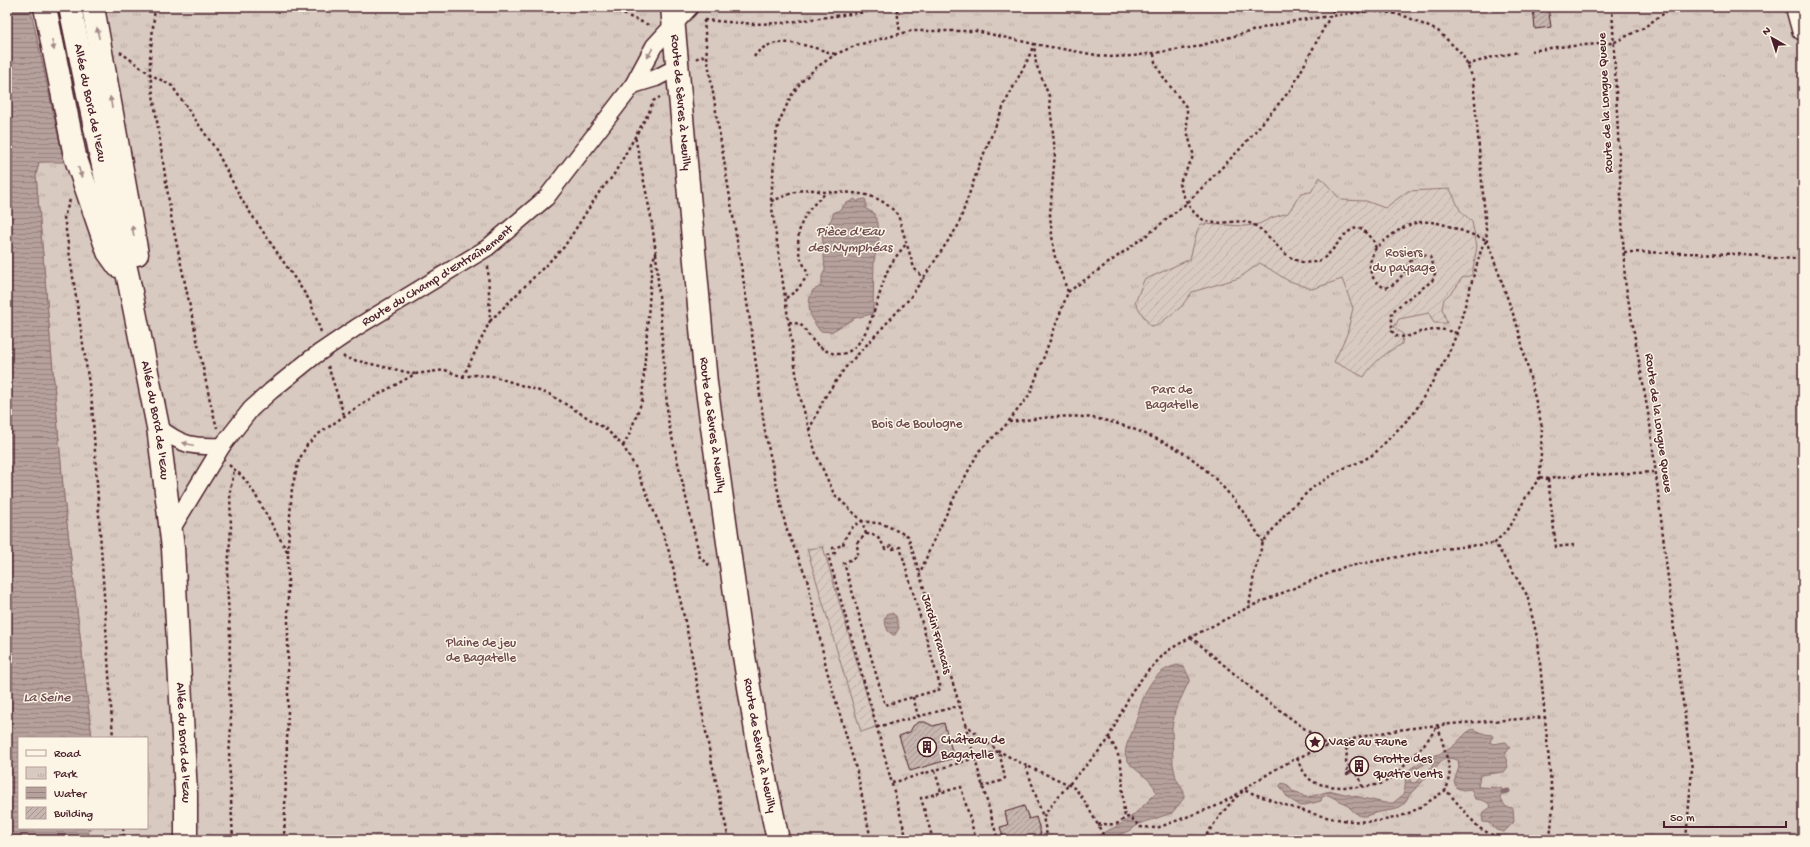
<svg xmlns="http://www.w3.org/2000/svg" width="1810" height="847" viewBox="0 0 1810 847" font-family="'Gochi Hand',sans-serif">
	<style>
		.park { fill: url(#park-tufts); stroke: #917476 }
		.garden { fill: url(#garden-furrows); stroke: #917476 }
		.water { fill: url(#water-rules); stroke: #8b6d6f; fill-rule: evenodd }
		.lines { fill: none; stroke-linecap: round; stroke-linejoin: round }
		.stream { stroke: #8b6d6f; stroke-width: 5 }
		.building { fill: url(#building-hatch); stroke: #4a1f2b }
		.street-casing { stroke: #4a1f2b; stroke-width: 19 }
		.secondary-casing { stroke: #4a1f2b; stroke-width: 25 }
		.primary-casing { stroke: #4a1f2b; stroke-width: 25 }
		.path { stroke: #4a1f2b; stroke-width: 2.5; stroke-dasharray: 3 3; stroke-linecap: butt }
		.street { stroke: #fcf5e5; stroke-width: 16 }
		.secondary { stroke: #fcf5e5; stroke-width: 22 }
		.primary { stroke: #fcf5e5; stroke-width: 22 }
		.path-bridge { stroke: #4a1f2b; stroke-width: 2.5; stroke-dasharray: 3 3; stroke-linecap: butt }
		.oneway { fill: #a38a88 }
		.labels { text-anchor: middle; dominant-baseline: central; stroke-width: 3; stroke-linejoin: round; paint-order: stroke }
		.street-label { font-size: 13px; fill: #4a1f2b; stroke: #fcf5e5 }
		.park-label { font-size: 13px; fill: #6e4a50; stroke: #fcf5e5 }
		.poi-label { font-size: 13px; fill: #4a1f2b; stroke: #fcf5e5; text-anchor: start }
		.water-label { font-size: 14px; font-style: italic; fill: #704c53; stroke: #fcf5e5 }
	</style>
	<defs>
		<pattern id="park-tufts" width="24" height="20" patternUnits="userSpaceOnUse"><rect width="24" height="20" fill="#d8cac0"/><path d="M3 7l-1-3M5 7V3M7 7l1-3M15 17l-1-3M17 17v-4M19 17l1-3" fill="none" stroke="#bbada5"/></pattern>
		<pattern id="garden-furrows" width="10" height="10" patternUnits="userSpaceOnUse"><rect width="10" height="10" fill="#d8cac0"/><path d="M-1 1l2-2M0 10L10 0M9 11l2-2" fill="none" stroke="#bbada5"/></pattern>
		<pattern id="water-rules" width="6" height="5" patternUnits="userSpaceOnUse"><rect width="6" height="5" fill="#b6a19c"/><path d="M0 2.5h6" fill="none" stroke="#96837f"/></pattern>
		<pattern id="building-hatch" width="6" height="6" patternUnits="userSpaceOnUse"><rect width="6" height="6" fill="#c7b6af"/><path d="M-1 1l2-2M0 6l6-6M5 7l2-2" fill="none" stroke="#a4938f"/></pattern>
	</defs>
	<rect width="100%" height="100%" fill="#f1e8da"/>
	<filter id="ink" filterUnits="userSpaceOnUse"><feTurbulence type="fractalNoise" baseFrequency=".025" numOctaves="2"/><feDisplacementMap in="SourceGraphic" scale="8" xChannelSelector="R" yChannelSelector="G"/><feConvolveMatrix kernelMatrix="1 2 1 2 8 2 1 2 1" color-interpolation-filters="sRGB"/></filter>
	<g filter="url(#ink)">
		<polygon class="park" points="30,7 1803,7 1803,840 88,840 89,828 147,828 147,738 92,738 64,498 36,175 39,162 64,161"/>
		<g class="garden">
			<path d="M1320 177 1341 200 1366 201 1385 208 1408 191 1450 189 1460 210 1472 222 1477 246 1472 275 1462 278 1455 289 1444 299 1442 308 1447 323H1434L1429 313 1399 319 1394 327 1403 334 1402 344C1388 351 1372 363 1364 377L1334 362 1347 334 1353 308 1342 279 1312 289 1287 280 1260 263 1239 278 1192 292 1181 307 1158 325 1150 326 1135 303 1144 280 1190 259 1197 231 1201 224 1246 226 1259 224 1271 218 1288 213 1301 193 1311 192Z"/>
			<polygon points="823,547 876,727 861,732 807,549"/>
		</g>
		<g class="water">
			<polygon points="7,7 30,7 64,162 39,162 36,175 64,498 92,738 19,738 19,828 89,828 88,840 7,840"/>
			<path d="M855 199 858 202 859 200 865 199 866 201V209L874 213 878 223 879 239 874 261 873 312 872 314 855 318 831 332 820 331C810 318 805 305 813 290L820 287 822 283V276L825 270 822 230 831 220 834 212 840 210 845 204Z"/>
			<polygon points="888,613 892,613 896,616 899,628 895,635 893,635 888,631 884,620"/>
			<path d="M1177 665 1184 667 1190 679 1175 711 1172 728 1173 764 1176 778 1184 792V798L1172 813 1139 824 1131 830 1106 840H1090C1100 833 1111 830 1121 824 1128 821 1152 798 1156 792 1152 776 1132 772 1126 757 1123 747 1131 737 1134 727 1142 702 1147 672 1177 665Z"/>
			<path d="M1473 729 1485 734 1492 735 1493 737 1490 741 1492 744 1506 742 1510 747 1505 755 1508 767 1504 772 1480 775 1478 787 1501 788 1503 792 1500 798 1506 807 1513 808 1514 822 1504 832 1496 830 1491 823 1483 822 1482 816 1484 812 1491 807C1488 801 1482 800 1475 799L1471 789 1463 790 1457 788 1454 782 1459 767 1458 760 1450 758 1441 761 1430 774 1410 794 1404 804 1397 809 1375 813 1366 816H1361L1354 812 1346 804 1328 795 1322 797 1321 801 1301 806 1288 798 1280 786 1282 783 1288 785 1292 791 1299 793 1305 797C1315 797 1322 792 1332 791L1385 803H1393L1404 794C1406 787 1404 775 1409 770 1421 760 1436 756 1449 749 1458 744 1463 733 1473 729ZM1429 762 1433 763V765L1415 783 1410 782C1409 774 1420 765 1429 762Z"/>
		</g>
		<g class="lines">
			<polyline class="stream" points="1503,792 1508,791"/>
		</g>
		<g class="building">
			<polygon points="1533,7 1548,7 1551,27 1535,29"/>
			<polygon points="919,722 925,722 933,726 944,723 954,758 910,771 899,736 910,732 913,726"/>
			<polygon points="1024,806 1029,819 1036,817 1041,834 1039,834 1040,840 1004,840 1000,827 1008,825 1005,812"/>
		</g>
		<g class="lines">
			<defs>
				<g id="street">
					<polyline points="633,85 656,78 677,67"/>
					<path d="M158 427C183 446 192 447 222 446"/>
					<path id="s1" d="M171 530 222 446 251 409 271 391 313 357 357 327 487 248 546 198 633 85 654 46 690 7"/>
				</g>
				<g id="secondary">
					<path id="s2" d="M672 7 706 383 741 637 759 750 778 840"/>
					<polyline points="1797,7 1803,29"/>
				</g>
				<g id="primary">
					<polyline points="45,7 75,156 108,252 118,266"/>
					<path id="s3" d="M70 7 100 152 129 282 158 427 173 548 186 794V840"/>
					<polyline points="93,7 137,254"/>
				</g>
			</defs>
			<use href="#street" class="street-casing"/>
			<use href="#secondary" class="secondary-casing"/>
			<use href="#primary" class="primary-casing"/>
			<g class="path">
				<polyline points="155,7 150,58 150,74 172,222 210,401 217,428"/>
				<polyline points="607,7 651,26"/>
				<polyline points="1612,7 1625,281 1650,424 1679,672 1692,769 1686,840"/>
				<polyline points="897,9 900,33"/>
				<polyline points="704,20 707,56 751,327 765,432 786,528 807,579 827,671 857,772 871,840"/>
				<polyline points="704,20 754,24 782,23 903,7"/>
				<polyline points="1531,51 1557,47 1613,43 1643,28 1673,7"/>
				<polyline points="120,52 150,74 172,86 215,148 243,202 310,301 321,332"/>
				<path d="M1154 54 1155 62 1163 77 1187 108V131L1193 153 1192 159 1179 184C1184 197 1189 211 1202 219 1216 228 1237 217 1252 224 1275 235 1284 267 1314 262 1335 259 1340 227 1361 228L1373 240 1376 248C1421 207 1435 222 1487 240L1482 247 1457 333 1447 357 1414 413 1374 454 1362 461 1342 469 1312 488 1286 513 1263 542 1254 574 1249 607"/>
				<path d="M754 57C771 31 811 47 835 54"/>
				<polyline points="696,59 699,57 707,56"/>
				<polyline points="1467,65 1489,58 1519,52"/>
				<polyline points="70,200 64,217 92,404 113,738"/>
				<path d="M771 201C782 198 792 192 803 190 811 188 819 192 828 192 856 193 877 191 898 215L914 268 924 279"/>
				<path d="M1376 248C1366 264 1368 279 1385 288 1407 281 1403 262 1420 253L1430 257 1436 271 1432 281 1406 300 1392 312V331L1396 336 1406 337 1420 332 1440 329 1457 333"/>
				<polyline points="1624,252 1736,254 1772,258 1803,259"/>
				<polyline points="656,253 668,420 700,558 710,566"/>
				<polyline points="1068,292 1147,235 1187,203 1241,148 1292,88 1335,7"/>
				<path d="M786 298 797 290 808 275C806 268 800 259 799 252 795 225 807 209 826 193"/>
				<polyline points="490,321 564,247 600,191 613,176 649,112 653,101 660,97"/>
				<path d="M789 322 800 324C807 331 812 342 820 347 865 378 876 297 887 272 891 262 899 253 906 244"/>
				<polyline points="343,356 345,358 415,374"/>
				<polyline points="328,366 344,415"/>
				<polyline points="463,377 490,321 488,266"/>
				<path d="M1009 422C1034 419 1060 415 1085 417 1104 419 1123 425 1141 432 1154 438 1170 444 1182 452 1215 472 1244 510 1263 542"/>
				<polyline points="809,430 825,397 845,368 910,298 958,226 980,163 1005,103 1028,59 1034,44 1036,64 1049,96 1055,152 1050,215 1054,254 1068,292 1030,394 1005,426 979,451 955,496 932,544 920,573"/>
				<polyline points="623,446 629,435 642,401 652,262 656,253 651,217 635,136"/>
				<polyline points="229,465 242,476 252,489 288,553"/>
				<polyline points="1573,476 1655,472"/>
				<polyline points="1540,477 1548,479 1570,476"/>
				<polyline points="1548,479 1556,547 1574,545"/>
				<path d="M866 534C877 534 881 540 885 549L891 546 893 549 900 547 941 689 885 705 844 563 858 556 857 543Z"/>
				<path d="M866 534 862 521C852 526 846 533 843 545L833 548 835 553 828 555 876 724 907 840"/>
				<polyline points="1191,637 1258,694 1328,746"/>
				<polyline points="913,697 918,716"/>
				<polyline points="965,724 998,840"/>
				<polyline points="1438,726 1448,762 1450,778 1446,790"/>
				<polyline points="877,727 959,706"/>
				<path d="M1109 738C1129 767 1119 786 1125 817"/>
				<polyline points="1344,742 1347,751 1346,762 1360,779 1362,786"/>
				<path d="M1297 758C1300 766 1305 776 1312 781 1324 789 1372 789 1385 782 1398 775 1430 740 1437 726"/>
				<polyline points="1026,766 1043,817"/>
				<polyline points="935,771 941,792"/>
				<polyline points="1349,773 1347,774 1346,772 1349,766"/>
				<polyline points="892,783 999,751 1005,778 1001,781 982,786"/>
				<path d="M1098 825C1104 823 1109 825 1115 824 1122 823 1123 817 1130 817L1140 827 1157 828 1219 805 1243 790C1293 807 1348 833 1401 816 1417 811 1432 799 1446 790L1479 828 1490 834 1509 840"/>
				<polyline points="123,828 124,840"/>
				<polyline points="233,840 229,758 231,725 229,683 230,635 227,581 231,528 230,492 234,470"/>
				<polyline points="284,840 288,710 288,545 292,488 299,460 307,445 317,435 363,403 415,374 445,370 463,377 475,375 492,376 549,394 606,429 623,446 637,470 664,536 671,558 688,635 711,759 729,840"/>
				<polyline points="933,840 921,798 961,787 976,840"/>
				<polyline points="1048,840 1043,817 1056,799 1106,743 1132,691 1147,672 1167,651 1191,637 1249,607 1344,567 1435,550 1495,543"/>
				<path d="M1106 840C1100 829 1082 794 1074 788 1064 781 1049 776 1038 771 1011 759 985 745 965 723L908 536 883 524 862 521 834 494 816 454 799 393 771 201 776 135 779 122 791 96 801 82 817 67 836 54 857 45 911 31H976L1034 44 1108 57 1133 56 1195 47 1270 26 1300 20 1369 11 1392 13 1407 17 1438 31 1462 54 1470 71 1473 79 1487 240 1518 328 1542 427 1540 477 1526 497 1511 525 1495 543 1527 595 1538 641 1553 806 1550 840"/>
				<path d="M1203 840C1215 822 1227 805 1243 791 1250 784 1260 779 1268 774 1349 723 1454 725 1546 717"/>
			</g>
			<use href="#street" class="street"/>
			<use href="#secondary" class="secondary"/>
			<use href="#primary" class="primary"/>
			<polyline class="path-bridge" points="1349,773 1356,768"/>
		</g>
		<defs><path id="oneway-solid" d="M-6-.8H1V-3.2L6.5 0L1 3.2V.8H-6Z"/></defs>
		<g class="oneway">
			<use href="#oneway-solid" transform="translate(98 33) rotate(-101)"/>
			<use href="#oneway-solid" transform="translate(53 45) rotate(79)"/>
			<use href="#oneway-solid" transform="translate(650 53) rotate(119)"/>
			<use href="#oneway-solid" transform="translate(111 102) rotate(-100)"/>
			<use href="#oneway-solid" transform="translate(80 172) rotate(72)"/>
			<use href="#oneway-solid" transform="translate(133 231) rotate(-100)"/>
			<use href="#oneway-solid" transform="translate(188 444) rotate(-166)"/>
		</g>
	</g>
	<defs>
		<symbol id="sight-ring" viewBox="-11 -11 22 22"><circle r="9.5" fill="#fcf5e5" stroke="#4a1f2b" stroke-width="1.5"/><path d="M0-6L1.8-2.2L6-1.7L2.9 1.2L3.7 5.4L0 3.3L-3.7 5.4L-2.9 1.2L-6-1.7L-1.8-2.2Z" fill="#4a1f2b"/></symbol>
		<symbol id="building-ring" viewBox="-11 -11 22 22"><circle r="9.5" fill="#fcf5e5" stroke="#4a1f2b" stroke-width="1.5"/><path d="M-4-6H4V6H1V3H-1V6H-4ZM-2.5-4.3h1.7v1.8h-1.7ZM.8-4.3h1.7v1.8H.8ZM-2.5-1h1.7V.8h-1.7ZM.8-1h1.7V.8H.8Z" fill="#4a1f2b"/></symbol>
	</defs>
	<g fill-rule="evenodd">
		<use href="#sight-ring" x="1304" y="731" width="22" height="22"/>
		<use href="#building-ring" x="916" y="736" width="22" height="22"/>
		<use href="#building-ring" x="1348" y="755" width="22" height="22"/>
	</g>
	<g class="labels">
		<g class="street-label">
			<text stroke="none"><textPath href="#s3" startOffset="98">Allée du Bord de l'Eau</textPath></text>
			<text stroke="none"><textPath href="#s2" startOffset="96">Route de Sèvres à Neuilly</textPath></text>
			<text transform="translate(1606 103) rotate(-93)">Route de la Longue Queue</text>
			<text stroke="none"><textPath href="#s1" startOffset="375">Route du Champ d'Entraînement</textPath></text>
			<text stroke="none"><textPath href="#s3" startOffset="422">Allée du Bord de l'Eau</textPath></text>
			<text transform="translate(1658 423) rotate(82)">Route de la Longue Queue</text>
			<text stroke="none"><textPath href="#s2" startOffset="420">Route de Sèvres à Neuilly</textPath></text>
			<text transform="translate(936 634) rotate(74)">Jardin Francais</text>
			<text stroke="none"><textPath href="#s3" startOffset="746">Allée du Bord de l'Eau</textPath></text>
			<text stroke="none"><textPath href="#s2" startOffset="744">Route de Sèvres à Neuilly</textPath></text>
		</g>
		<g class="park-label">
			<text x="1404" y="253">Rosiers<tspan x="1404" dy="15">du paysage</tspan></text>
			<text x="1172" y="390">Parc de<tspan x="1172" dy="15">Bagatelle</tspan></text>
			<text x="917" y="424">Bois de Boulogne</text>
			<text x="481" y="643">Plaine de jeu<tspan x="481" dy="15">de Bagatelle</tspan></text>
		</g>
		<g class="poi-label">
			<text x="941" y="740">Château de<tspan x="941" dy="15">Bagatelle</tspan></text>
			<text x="1329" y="742">Vase au Faune</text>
			<text x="1373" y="759">Grotte des<tspan x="1373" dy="15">quatre vents</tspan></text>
		</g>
		<g class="water-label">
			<text x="850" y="232">Pièce d'Eau<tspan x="850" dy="16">des Nymphéas</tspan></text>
			<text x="47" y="698">La Seine</text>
		</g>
	</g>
	<rect width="1810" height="847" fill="none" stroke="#fcf5e5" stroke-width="24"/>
	<rect x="12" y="12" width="1786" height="823" fill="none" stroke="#4a1f2b" stroke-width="1.5" filter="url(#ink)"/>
	<rect x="18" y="737" width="130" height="92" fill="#fcf5e5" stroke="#b59f9b"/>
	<rect x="26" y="750" width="20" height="6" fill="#fcf5e5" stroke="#b59f9b"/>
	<text x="54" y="757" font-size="12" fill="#4a1f2b">Road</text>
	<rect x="26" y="767" width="20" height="12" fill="url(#park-tufts)" stroke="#b59f9b"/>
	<text x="54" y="777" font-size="12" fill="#4a1f2b">Park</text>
	<rect x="26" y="787" width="20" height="12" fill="url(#water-rules)" stroke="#b59f9b"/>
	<text x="54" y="797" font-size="12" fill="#4a1f2b">Water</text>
	<rect x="26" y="807" width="20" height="12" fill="url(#building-hatch)" stroke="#b59f9b"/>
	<text x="54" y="817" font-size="12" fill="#4a1f2b">Building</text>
	<g transform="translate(1772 38) rotate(321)" stroke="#fcf5e5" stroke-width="3" paint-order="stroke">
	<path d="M0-3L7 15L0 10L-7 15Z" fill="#4a1f2b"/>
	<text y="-6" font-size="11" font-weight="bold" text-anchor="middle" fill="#4a1f2b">N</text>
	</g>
	<path d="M1664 821v6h122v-6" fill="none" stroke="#4a1f2b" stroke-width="2"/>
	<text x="1670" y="821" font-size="12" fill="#4a1f2b" stroke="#fcf5e5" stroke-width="3" paint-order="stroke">50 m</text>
</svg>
